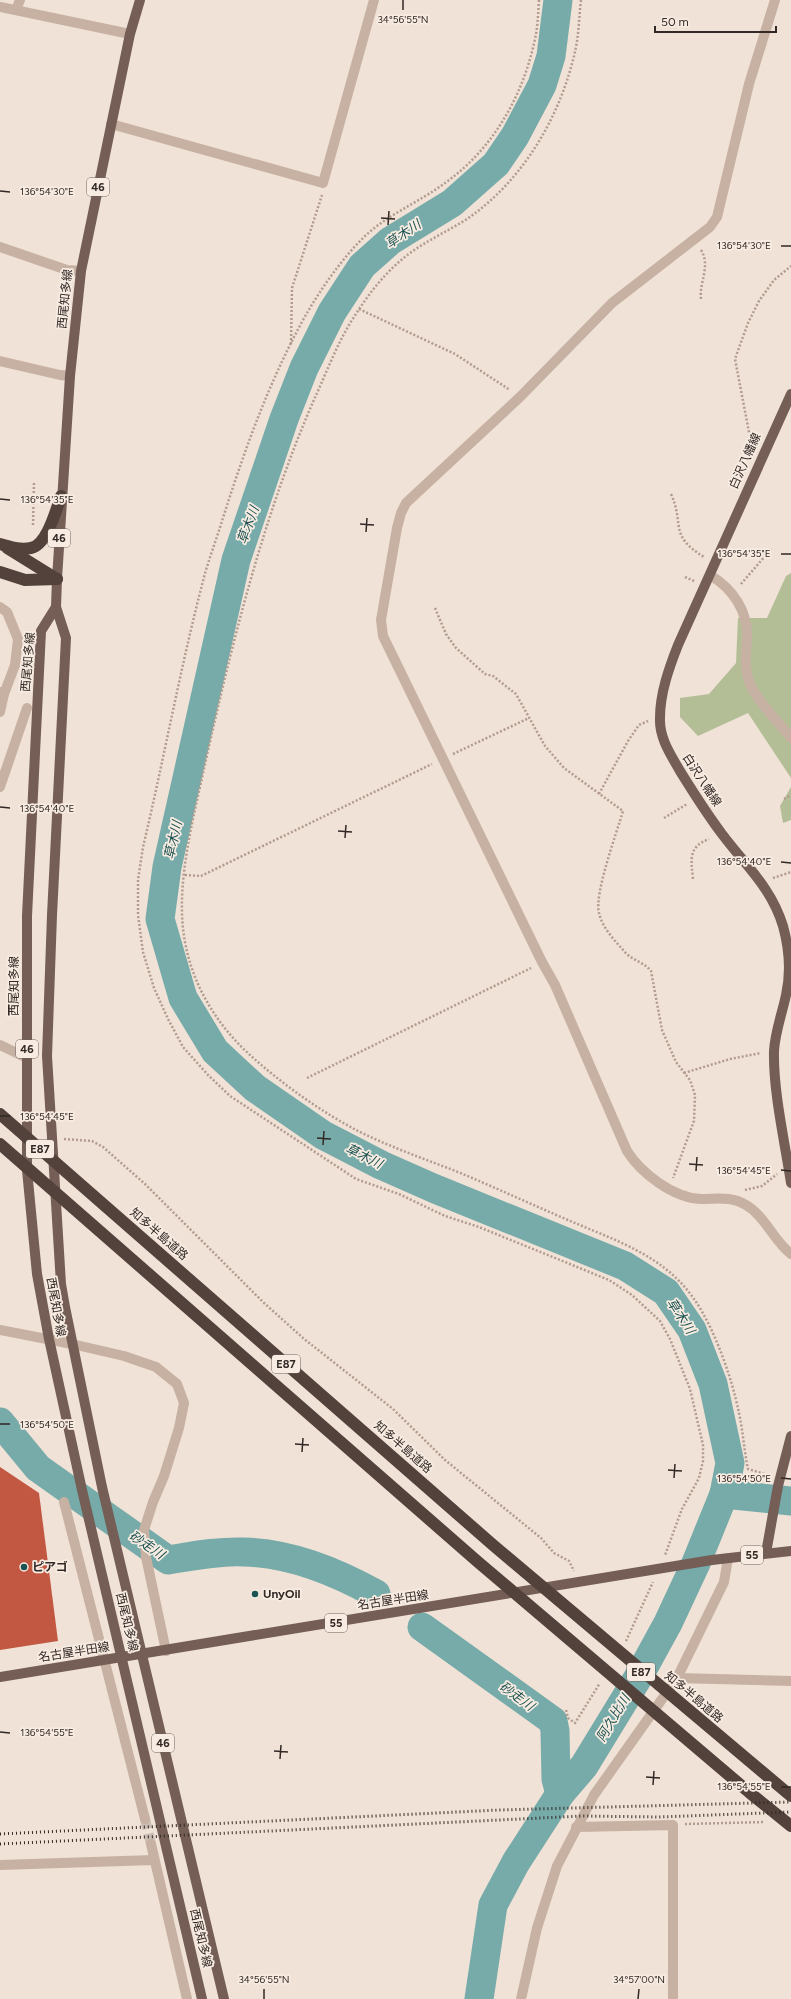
<svg xmlns="http://www.w3.org/2000/svg" width="791" height="1999" viewBox="0 0 791 1999" font-family="Figtree,'Noto Sans JP',sans-serif">
	<style>
		.green { fill: #b3be97 }
		.lines { fill: none; stroke-linecap: round; stroke-linejoin: round }
		.river { stroke: #76abaa; stroke-width: 29 }
		.building { fill: #c25842 }
		.minor-tunnel { stroke: #cabdb3; stroke-width: 10; stroke-dasharray: 10 5; stroke-linecap: butt }
		.path { stroke: #b29b8e; stroke-width: 2.5; stroke-dasharray: 2 2; stroke-linecap: butt }
		.minor { stroke: #c7b1a3; stroke-width: 10 }
		.major { stroke: #745e56; stroke-width: 10 }
		.highway { stroke: #53423c; stroke-width: 12 }
		.rail { stroke: #322825; stroke-width: 3; stroke-dasharray: 1 3; stroke-linecap: butt }
		.ticks { fill: none; stroke: #322825; stroke-width: 1.5 }
		.poi-dot { fill: #1c5252; stroke: #f8ece2; stroke-width: 1.5 }
		.labels { text-anchor: middle; dominant-baseline: central; stroke-width: 3.5; stroke-linejoin: round; paint-order: stroke }
		.shield { fill: #f8ece2; stroke: #6d635e; stroke-width: 1 }
		.shield-label { font-size: 11px; font-weight: bold; fill: #322825 }
		.street-label { font-size: 12px; fill: #322825; stroke: #f8ece2 }
		.poi-label { font-size: 12px; font-weight: bold; fill: #322825; stroke: #f8ece2; text-anchor: start }
		.water-label { font-size: 13px; font-style: italic; fill: #1c5252; stroke: #f8ece2 }
		.ticks-label { font-size: 10px; text-anchor: middle; fill: #322825; stroke: #f8ece2; stroke-width: 3.5; stroke-linejoin: round; paint-order: stroke }
	</style>
	<rect width="100%" height="100%" fill="#f0e2d6"/>
	<g class="green">
		<polygon points="791,573 791,778 748,713 698,736 680,717 680,698 709,694 736,663 738,618 767,618 786,576"/>
		<polygon points="791,787 791,820 783,823 780,806"/>
	</g>
	<g class="lines">
		<g class="river">
			<path d="M0 1422 38 1468 168 1560C193 1556 218 1551 244 1552 291 1553 335 1571 376 1594"/>
			<polyline points="724,1494 791,1501"/>
			<polyline points="422,1627 553,1721 555,1731 556,1779 560,1794"/>
			<polyline points="479,1999 493,1905 516,1862 560,1794 584,1766 639,1676 668,1623 696,1563 724,1494 730,1463 713,1384 692,1330 666,1292 625,1266 433,1188 381,1165 323,1135 255,1088 215,1051 183,998 160,919 167,867 236,560 284,419 304,368 332,312 362,266 390,241 452,203 496,164 515,136 542,85 551,56 558,0"/>
		</g>
	</g>
	<polygon class="building" points="0,1467 39,1493 58,1641 0,1650"/>
	<g class="lines">
		<polyline class="minor-tunnel" points="145,1819 151,1844"/>
		<g class="path">
			<path d="M539 0C538 13 538 26 535 39 523 96 493 149 445 183 418 203 384 216 361 240 332 270 308 308 290 345 262 401 241 461 222 521 216 541 208 561 203 581 180 669 164 759 143 847L138 880V915L143 952 154 988 168 1019 183 1047 208 1075 230 1096 356 1179 399 1194 445 1216 479 1227 609 1280 632 1295 660 1321 670 1339 690 1389 703 1445V1461L699 1478 682 1509 665 1555"/>
			<path d="M581 0C579 16 579 32 576 47 562 114 524 180 467 219 448 231 428 240 410 253 387 270 369 293 354 317 337 343 326 374 313 402 264 515 234 635 207 755 195 813 174 884 185 942 193 986 217 1025 250 1055 282 1084 320 1111 358 1131 392 1148 428 1160 463 1174 498 1189 533 1205 568 1220 614 1240 664 1255 694 1299 714 1327 732 1378 739 1413 743 1431 744 1450 748 1469L768 1475"/>
			<path d="M701 250C711 266 699 282 701 299"/>
			<polyline points="359,309 455,354 510,390"/>
			<polyline points="291,344 292,288 322,195"/>
			<polyline points="752,448 735,359 748,323 759,301 774,280 791,266"/>
			<path d="M671 494C685 525 668 535 704 557"/>
			<polyline points="33,525 34,481"/>
			<polyline points="685,577 694,581"/>
			<polyline points="741,584 772,548"/>
			<path d="M435 608 446 634 456 648 485 674 493 676 516 694 545 746 564 768 623 811C617 832 594 894 599 913 602 927 614 940 624 951 631 960 644 962 651 971L662 1030 676 1062 690 1080 695 1095 694 1121 673 1178"/>
			<polyline points="453,754 529,718"/>
			<polyline points="599,794 628,741 639,725 648,721"/>
			<polyline points="784,799 791,795"/>
			<polyline points="664,818 687,804"/>
			<polyline points="185,875 201,876 432,764"/>
			<polyline points="773,878 791,872"/>
			<path d="M693 879C691 859 688 847 709 839"/>
			<polyline points="684,1073 730,1059 761,1053"/>
			<polyline points="307,1078 531,968"/>
			<polyline points="64,1139 92,1141 103,1147 145,1184 263,1302 303,1338 393,1409 445,1460 541,1538 554,1553 569,1561 574,1571"/>
			<polyline points="745,1190 762,1186 777,1174"/>
			<polyline points="626,1641 653,1582"/>
			<polyline points="566,1710 568,1718 575,1723 600,1683"/>
			<polyline points="685,1824 764,1822"/>
		</g>
		<g class="minor">
			<path d="M775 0 749 84 717 217 710 227 612 303 520 397 406 503 401 513 397 528 381 620 383 636 542 962 555 985 627 1151C641 1173 673 1198 701 1199 718 1199 731 1196 746 1205 765 1216 774 1241 791 1254"/>
			<polyline points="0,7 130,34"/>
			<polyline points="16,10 20,0"/>
			<polyline points="111,124 323,183 374,0"/>
			<polyline points="0,247 67,270 81,271"/>
			<polyline points="0,361 60,375 70,376"/>
			<path d="M710 575C733 589 748 611 747 638 746 654 744 669 750 684 759 704 778 721 791 738"/>
			<polyline points="0,607 7,612 18,639 15,665 4,694"/>
			<polyline points="0,692 4,694 0,712"/>
			<polyline points="0,787 27,708"/>
			<polyline points="0,1045 27,1058"/>
			<polyline points="0,1330 72,1344 124,1356 156,1367 177,1384 184,1403 179,1428 164,1476 153,1502 144,1530 146,1557 166,1651"/>
			<polyline points="64,1502 145,1819"/>
			<polyline points="677,1678 791,1681"/>
			<polyline points="576,1827 673,1825 673,1999"/>
			<polyline points="151,1844 187,1999"/>
			<polyline points="0,1865 154,1860"/>
			<polyline points="521,1999 537,1928 557,1866 594,1795 677,1678 724,1582 728,1558"/>
		</g>
		<g class="major">
			<polyline points="140,0 130,34 81,271 70,376 57,579 56,607 66,638 52,915 47,1056 61,1284 65,1307 102,1487 224,1999"/>
			<path d="M791 394 678 645C669 668 660 693 660 718 659 738 671 755 680 771 693 792 707 814 722 834 746 866 771 887 783 926 789 948 791 973 786 995 782 1014 775 1032 774 1051 773 1091 785 1143 791 1183"/>
			<polyline points="56,607 41,631 27,916 27,1170 37,1274 49,1339 82,1490 202,1999"/>
			<polyline points="766,1553 778,1486 791,1436"/>
			<polyline points="0,1677 712,1560 791,1551"/>
		</g>
		<g class="highway">
			<path d="M0 544C10 547 20 550 31 548 47 545 56 510 61 496"/>
			<polyline points="7,548 57,579"/>
			<polyline points="0,572 25,580 57,579"/>
			<polyline points="0,1114 493,1545 791,1796"/>
			<polyline points="0,1144 478,1562 750,1793 791,1826"/>
		</g>
		<g class="rail">
			<polyline points="0,1834 499,1810 791,1802"/>
			<polyline points="0,1844 582,1816 659,1817 791,1812"/>
		</g>
	</g>
	<path class="ticks" d="M403 10V0M0 191 10 192M381 218 395 219M388 225 389 211M781 246H791M0 499 10 500M360 524 374 525M366 532 367 518M781 554H791M0 807 10 808M338 831 352 832M345 838 346 825M781 862 791 863M0 1116H10M317 1138 331 1139M323 1145 324 1131M689 1164 703 1165M781 1170 791 1171M696 1171 697 1157M0 1424H10M295 1444 309 1445M302 1452 303 1438M668 1470 682 1471M674 1478 675 1464M781 1478 791 1479M0 1732 10 1733M274 1751 288 1752M280 1759 281 1745M646 1777 660 1778M653 1785 654 1771M781 1787H791M264 1999V1989M638 1999 639 1989"/>
	<g class="poi-dot">
		<circle cx="24" cy="1567" r="4"/>
		<circle cx="255" cy="1594" r="4"/>
	</g>
	<g class="labels">
		<g class="shield">
			<rect x="87" y="178" width="22" height="18" rx="3"/>
			<rect x="48" y="529" width="22" height="18" rx="3"/>
			<rect x="16" y="1040" width="22" height="18" rx="3"/>
			<rect x="26" y="1140" width="28" height="18" rx="3"/>
			<rect x="272" y="1355" width="28" height="18" rx="3"/>
			<rect x="741" y="1546" width="22" height="18" rx="3"/>
			<rect x="325" y="1614" width="22" height="18" rx="3"/>
			<rect x="627" y="1663" width="28" height="18" rx="3"/>
			<rect x="152" y="1734" width="22" height="18" rx="3"/>
		</g>
		<g class="shield-label">
			<text x="98" y="187">46</text>
			<text x="59" y="538">46</text>
			<text x="27" y="1049">46</text>
			<text x="40" y="1149">E87</text>
			<text x="286" y="1364">E87</text>
			<text x="752" y="1555">55</text>
			<text x="336" y="1623">55</text>
			<text x="641" y="1672">E87</text>
			<text x="163" y="1743">46</text>
		</g>
		<g class="street-label">
			<text transform="translate(65 299) rotate(-84)">西尾知多線</text>
			<text transform="translate(745 461) rotate(-66)">白沢八幡線</text>
			<text transform="translate(28 662) rotate(-85)">西尾知多線</text>
			<text transform="translate(702 780) rotate(57)">白沢八幡線</text>
			<text transform="translate(14 986) rotate(-90)">西尾知多線</text>
			<text transform="translate(159 1234) rotate(41)">知多半島道路</text>
			<text transform="translate(56 1307) rotate(80)">西尾知多線</text>
			<text transform="translate(403 1447) rotate(41)">知多半島道路</text>
			<text transform="translate(393 1600) rotate(-9)">名古屋半田線</text>
			<text transform="translate(127 1622) rotate(77)">西尾知多線</text>
			<text transform="translate(74 1652) rotate(-9)">名古屋半田線</text>
			<text transform="translate(694 1697) rotate(40)">知多半島道路</text>
			<text transform="translate(201 1938) rotate(77)">西尾知多線</text>
		</g>
		<g class="poi-label">
			<text x="32" y="1567">ピアゴ</text>
			<text x="263" y="1594">UnyOil</text>
		</g>
		<g class="water-label">
			<text transform="translate(403 234) rotate(-34)">草木川</text>
			<text transform="translate(248 525) rotate(-70)">草木川</text>
			<text transform="translate(173 840) rotate(-77)">草木川</text>
			<text transform="translate(364 1156) rotate(26)">草木川</text>
			<text transform="translate(681 1316) rotate(57)">草木川</text>
			<text transform="translate(147 1545) rotate(34)">砂走川</text>
			<text transform="translate(517 1696) rotate(36)">砂走川</text>
			<text transform="translate(613 1718) rotate(-59)">阿久比川</text>
		</g>
	</g>
	<g class="ticks-label">
		<text x="403" y="23">34°56'55"N</text>
		<text x="47" y="195">136°54'30"E</text>
		<text x="744" y="249">136°54'30"E</text>
		<text x="47" y="503">136°54'35"E</text>
		<text x="744" y="557">136°54'35"E</text>
		<text x="47" y="812">136°54'40"E</text>
		<text x="744" y="865">136°54'40"E</text>
		<text x="47" y="1120">136°54'45"E</text>
		<text x="744" y="1174">136°54'45"E</text>
		<text x="47" y="1428">136°54'50"E</text>
		<text x="744" y="1482">136°54'50"E</text>
		<text x="47" y="1736">136°54'55"E</text>
		<text x="744" y="1790">136°54'55"E</text>
		<text x="264" y="1983">34°56'55"N</text>
		<text x="639" y="1983">34°57'00"N</text>
	</g>
	<path d="M655 26v6h121v-6" fill="none" stroke="#322825" stroke-width="2"/>
	<text x="661" y="26" font-size="12" fill="#322825" stroke="#f8ece2" stroke-width="3" paint-order="stroke">50 m</text>
</svg>
